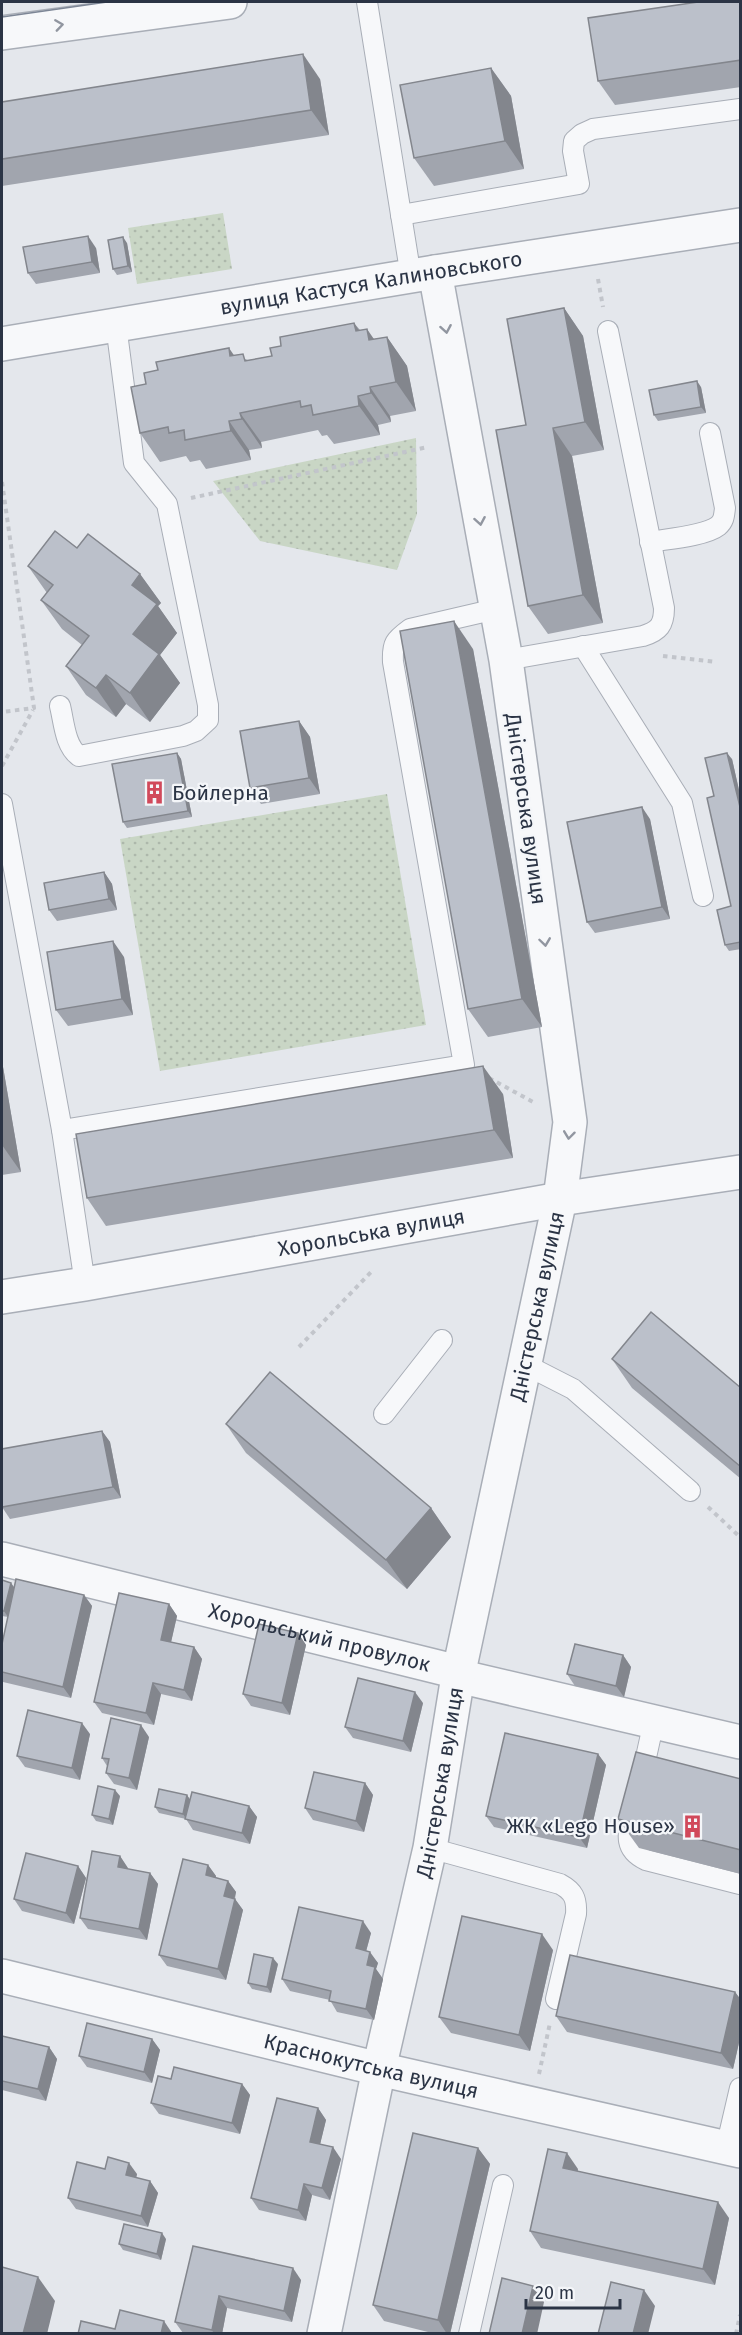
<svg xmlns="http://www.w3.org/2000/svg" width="742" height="2335" viewBox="0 0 742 2335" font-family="'Fira Sans',sans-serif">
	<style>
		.park { fill: url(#park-dots) }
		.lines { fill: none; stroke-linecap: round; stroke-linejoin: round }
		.service-casing { stroke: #a9aeb7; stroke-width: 22 }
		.minor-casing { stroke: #a9aeb7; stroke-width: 36 }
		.tertiary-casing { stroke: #a9aeb7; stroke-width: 36 }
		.path { stroke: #c2c5cb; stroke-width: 4; stroke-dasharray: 4.5 4.5; stroke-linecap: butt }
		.service { stroke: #f7f8fa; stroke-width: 20 }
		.minor { stroke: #f7f8fa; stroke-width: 33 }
		.tertiary { stroke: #f7f8fa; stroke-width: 33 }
		.tram { stroke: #7d8696; stroke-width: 1.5 }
		.wall { fill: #a1a5ae }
		.shaded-wall { fill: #83868d }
		.building { fill: #bbc0ca; stroke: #83868d; stroke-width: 1.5 }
		.oneway { stroke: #9196a0 }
		.labels { text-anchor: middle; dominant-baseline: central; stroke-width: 4.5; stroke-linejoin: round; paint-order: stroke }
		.street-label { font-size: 21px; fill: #2b3445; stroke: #f4f6f9 }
		.poi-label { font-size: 21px; fill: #2b3445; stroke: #f4f6f9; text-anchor: start }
	</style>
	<defs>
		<pattern id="park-dots" width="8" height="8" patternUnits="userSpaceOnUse" patternTransform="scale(1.5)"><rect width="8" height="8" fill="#c9d6c5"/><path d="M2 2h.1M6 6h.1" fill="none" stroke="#adb8ab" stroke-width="1.8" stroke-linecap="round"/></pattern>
	</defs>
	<rect width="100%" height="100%" fill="#e4e7ec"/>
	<g class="park">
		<polygon points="223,213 232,269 137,284 128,228"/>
		<polygon points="416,438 417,514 397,570 260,541 213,481"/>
		<polygon points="387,794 426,1025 160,1071 120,839"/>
	</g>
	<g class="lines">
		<defs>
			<g id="service">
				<polyline points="367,2 411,277"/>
				<polyline points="401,215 579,184 573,151 574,141 582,134 593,129 740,109"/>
				<path d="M650 542C667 539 705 536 718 526 724 521 724 516 725 508L710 433"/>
				<polyline points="583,646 682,803 703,896"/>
				<path d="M506 660 643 636C659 631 664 625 664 608L608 331"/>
				<path d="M60 706C64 722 65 746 79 756L183 736 196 731 208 720V705L167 504 134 463 116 325"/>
				<polyline points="2,804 62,1130 85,1284"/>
				<path d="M62 1130 464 1065 393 662C392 643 395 640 410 629L496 609"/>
				<polyline points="524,1364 573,1389 690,1491"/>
				<polyline points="384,1414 442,1340"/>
				<polyline points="641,1780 654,1721"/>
				<path d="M634 1808C629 1831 621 1848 646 1860L740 1884"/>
				<path d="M430 1848 560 1884C573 1891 577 1898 576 1914L556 1999"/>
				<polyline points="726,2148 740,2088"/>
				<polyline points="469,2334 503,2185"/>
			</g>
			<g id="minor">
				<path id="s1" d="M2 344 435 272 740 225"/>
				<path id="s2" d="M2 1297 85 1284 560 1199 740 1172"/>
				<path id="s3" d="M2 1559 450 1670 458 1676 740 1742"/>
				<path id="s4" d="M2 1976 379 2069 740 2151"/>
				<path id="s5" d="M324 2334 379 2069 430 1848 458 1676 560 1199 570 1122 506 660 435 272"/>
			</g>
			<polyline id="tertiary" points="2,33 230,2"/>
		</defs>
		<use href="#service" class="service-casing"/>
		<use href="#minor" class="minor-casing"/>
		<use href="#tertiary" class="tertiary-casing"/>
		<g class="path">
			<polyline points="598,279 603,307"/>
			<polyline points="2,482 34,708 2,712"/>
			<polyline points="191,498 428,447"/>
			<polyline points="663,656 716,662"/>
			<polyline points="2,766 33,710"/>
			<polyline points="489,1078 535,1103"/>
			<polyline points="299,1347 372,1271"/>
			<polyline points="708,1507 740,1537"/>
			<polyline points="539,2074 550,2023"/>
			<polyline points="736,2334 740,2315"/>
		</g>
		<use href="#service" class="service"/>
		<use href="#minor" class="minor"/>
		<use href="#tertiary" class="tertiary"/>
		<polyline class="tram" points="2,17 107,2"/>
	</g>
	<g class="wall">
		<polygon points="741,2 741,87 615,105 598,81"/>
		<polygon points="491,68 511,96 524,169 434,186 414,158"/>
		<polygon points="320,79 329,135 2,186 2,102"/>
		<polygon points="127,243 132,272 117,275 113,269"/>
		<polygon points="96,248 100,273 36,284 28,273"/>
		<polygon points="564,308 583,336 604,450 572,456 603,623 548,634 528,606 526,425"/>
		<polygon points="354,323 360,330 374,339 387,337 407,366 416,411 390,416 391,422 378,425 380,435 334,444 327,435 322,436 318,430 261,442 262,448 249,450 251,460 206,469 200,460 190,462 186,456 160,462 140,433 146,384 234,355 248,360 272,356 281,346"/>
		<polygon points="701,387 706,413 658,421 654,415"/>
		<polygon points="77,548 140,574 161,603 158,606 177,633 160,655 180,683 150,722 126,704 116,717 86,695 66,666 82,645 62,629 41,600 47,593 28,566"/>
		<polygon points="473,649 542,1027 488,1037 468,1009"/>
		<polygon points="299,721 310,737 320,794 261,804 250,788"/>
		<polygon points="177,753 181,759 192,817 127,828 123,822"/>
		<polygon points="732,759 741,799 741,949 729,951 725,945 731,906 714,796"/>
		<polygon points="650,819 670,919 595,933 587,922"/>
		<polygon points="104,872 112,884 117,910 57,921 49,910"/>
		<polygon points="124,957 133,1015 68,1026 56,1010"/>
		<polygon points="2,1061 21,1172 2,1175"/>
		<polygon points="503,1094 513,1158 106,1226 87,1198"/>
		<polygon points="612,1359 741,1388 741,1479 632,1388"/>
		<polygon points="226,1424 431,1508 451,1537 407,1589 246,1453"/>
		<polygon points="102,1431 110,1442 121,1498 10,1519 2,1507"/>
		<polygon points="2,1580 11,1583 14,1587 84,1595 92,1606 71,1698 3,1682 2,1680 2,1644 8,1617 2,1616"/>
		<polygon points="169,1604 177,1616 171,1642 194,1647 202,1659 192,1701 161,1694 154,1725 102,1713 94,1702"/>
		<polygon points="298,1633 306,1645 290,1715 251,1706 243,1694"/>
		<polygon points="623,1655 631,1667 624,1697 575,1686 567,1674"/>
		<polygon points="423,1703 411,1752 353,1738 345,1727"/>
		<polygon points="90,1734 80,1780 25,1767 17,1756"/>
		<polygon points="149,1737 137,1790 114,1784 106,1773 107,1766 102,1758"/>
		<polygon points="598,1754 606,1765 587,1848 494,1827 486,1816"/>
		<polygon points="741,1779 741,1874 639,1848 618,1819"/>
		<polygon points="365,1783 373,1795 364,1832 313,1820 305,1808"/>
		<polygon points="187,1795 190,1800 249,1806 257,1817 250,1844 193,1830 186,1819 159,1813 155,1807"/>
		<polygon points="120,1796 113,1825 96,1821 92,1815"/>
		<polygon points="120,1856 128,1869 150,1873 158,1884 147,1940 88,1929 80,1918"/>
		<polygon points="208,1865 216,1876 216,1878 228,1881 236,1892 235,1899 243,1910 226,1980 167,1966 159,1955"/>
		<polygon points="78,1866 86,1878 74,1924 22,1911 14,1899"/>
		<polygon points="371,1933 366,1951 378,1963 376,1969 383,1979 374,2020 337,2012 330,2000 290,1991 282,1979"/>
		<polygon points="553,1950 530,2051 451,2033 439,2017"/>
		<polygon points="278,1964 271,1993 252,1989 248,1983"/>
		<polygon points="735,1992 741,2000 741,2034 733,2069 567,2032 556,2016"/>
		<polygon points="2,2036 49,2047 57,2059 46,2101 2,2090"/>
		<polygon points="152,2039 160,2050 152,2083 87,2067 79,2056"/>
		<polygon points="171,2079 242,2084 250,2095 240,2134 159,2114 151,2103"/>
		<polygon points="318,2108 326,2120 320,2144 341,2159 330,2200 312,2195 306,2221 259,2210 251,2198"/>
		<polygon points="478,2148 490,2164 450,2334 436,2334 384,2321 373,2305"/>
		<polygon points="105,2169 137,2174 136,2178 150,2181 158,2193 148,2227 76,2209 68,2198"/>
		<polygon points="578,2169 578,2171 729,2218 715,2285 541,2248 530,2231"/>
		<polygon points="166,2239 161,2260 123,2250 119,2244"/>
		<polygon points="193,2246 301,2280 292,2322 227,2308 222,2334 183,2333 175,2322"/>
	</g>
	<g class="shaded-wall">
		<polygon points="303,54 320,79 329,135 311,110"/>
		<polygon points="491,68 511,96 524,169 505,141"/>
		<polygon points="88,236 96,248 100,273 92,262"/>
		<polygon points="123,237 127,243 132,272 128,266"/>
		<polygon points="564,308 583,336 604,450 585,422"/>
		<polygon points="354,323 374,352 356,331"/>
		<polygon points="367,329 387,358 369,340"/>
		<polygon points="387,337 407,366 416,411 396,382"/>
		<polygon points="229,348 249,377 230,356"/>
		<polygon points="697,381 701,387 706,413 701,407"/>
		<polygon points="370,387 390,416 391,422 371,393"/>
		<polygon points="358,396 378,425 380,435 359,406"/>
		<polygon points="240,413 261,442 262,448 242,419"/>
		<polygon points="229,421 249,450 251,460 231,431"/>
		<polygon points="553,428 572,456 603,623 583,595"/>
		<polygon points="140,574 161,603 158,606 177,633 160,655 180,683 150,722 130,693 133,634 132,585"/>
		<polygon points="454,621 473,649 542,1027 522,999"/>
		<polygon points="106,675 126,704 116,717 96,688"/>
		<polygon points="299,721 310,737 320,794 309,778"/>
		<polygon points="177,753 181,759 192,817 188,811"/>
		<polygon points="727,753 732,759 741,799 741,811"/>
		<polygon points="642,807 650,819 670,919 662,907"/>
		<polygon points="104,872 112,884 117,910 109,899"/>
		<polygon points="113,941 124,957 133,1015 122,999"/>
		<polygon points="2,1061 21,1172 2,1145"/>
		<polygon points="483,1066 503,1094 513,1158 494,1130"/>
		<polygon points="102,1431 110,1442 121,1498 113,1487"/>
		<polygon points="431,1508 451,1537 407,1589 386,1560"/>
		<polygon points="11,1583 15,1589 8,1617 4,1611"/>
		<polygon points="84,1595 92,1606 71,1698 63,1687"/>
		<polygon points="169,1604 177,1616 169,1651 161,1640"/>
		<polygon points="298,1633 306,1645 290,1715 282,1703"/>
		<polygon points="194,1647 202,1659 192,1701 184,1690"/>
		<polygon points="623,1655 631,1667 624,1697 616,1686"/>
		<polygon points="153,1683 161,1694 154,1725 146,1713"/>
		<polygon points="415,1692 423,1703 411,1752 403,1741"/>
		<polygon points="82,1723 90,1734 80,1780 72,1768"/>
		<polygon points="141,1725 149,1737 137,1790 129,1778"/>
		<polygon points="598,1754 606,1765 587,1848 579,1837"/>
		<polygon points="365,1783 373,1795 364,1832 356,1821"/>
		<polygon points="115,1790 120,1796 113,1825 109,1819"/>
		<polygon points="187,1795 191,1801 187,1820 183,1814"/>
		<polygon points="249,1806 257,1817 250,1844 242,1833"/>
		<polygon points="120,1856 128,1868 126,1878 118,1867"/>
		<polygon points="208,1865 216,1876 214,1887 206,1875"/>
		<polygon points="78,1866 86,1878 74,1924 66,1913"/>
		<polygon points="150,1873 158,1884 147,1940 139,1929"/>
		<polygon points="228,1881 236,1892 232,1908 224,1896"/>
		<polygon points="235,1899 243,1910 226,1980 218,1969"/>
		<polygon points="363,1921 371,1933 364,1959 356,1948"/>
		<polygon points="542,1934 553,1950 530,2051 519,2035"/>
		<polygon points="370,1952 378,1963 376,1969 383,1979 374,2020 366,2009 367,1965"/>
		<polygon points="273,1958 278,1964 271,1993 267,1987"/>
		<polygon points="735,1992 741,2000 741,2034 733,2069 721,2053"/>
		<polygon points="152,2039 160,2050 152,2083 144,2072"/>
		<polygon points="49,2047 57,2059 46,2101 38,2089"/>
		<polygon points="242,2084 250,2095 240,2134 232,2123"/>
		<polygon points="318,2108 326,2120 318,2153 310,2142"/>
		<polygon points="333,2147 341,2159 330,2200 322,2188"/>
		<polygon points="478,2148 490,2164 450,2334 447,2334 438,2320"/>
		<polygon points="567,2153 578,2169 574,2184 563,2168"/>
		<polygon points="129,2163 137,2174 134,2186 126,2175"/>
		<polygon points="150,2181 158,2193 148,2227 141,2216"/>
		<polygon points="304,2184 312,2195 306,2221 298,2210"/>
		<polygon points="718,2202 729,2218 715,2285 703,2269"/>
		<polygon points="162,2233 166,2239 161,2260 157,2254"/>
		<polygon points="293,2268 301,2280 292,2322 284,2311"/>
		<polygon points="38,2277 55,2301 47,2334 23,2334"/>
		<polygon points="533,2286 544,2302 537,2334 522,2334"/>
		<polygon points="644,2290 655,2306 648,2334 633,2334"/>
		<polygon points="219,2296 227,2308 222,2334 214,2334 212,2330"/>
		<polygon points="164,2321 172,2333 172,2334 161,2334"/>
	</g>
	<g class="building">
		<polygon points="698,2 741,2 741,60 598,81 588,18"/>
		<polygon points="303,54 311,110 2,159 2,102"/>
		<polygon points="491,68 505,141 414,158 400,85"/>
		<polygon points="88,236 92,262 28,273 23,247"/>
		<polygon points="123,237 128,266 113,269 108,240"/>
		<polygon points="564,308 585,422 553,428 583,595 528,606 496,430 526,425 507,319"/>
		<polygon points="354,323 356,331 367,329 369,340 387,337 396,382 370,387 371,393 358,396 359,406 313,415 311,405 301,407 300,401 240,413 242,419 229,421 231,431 185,440 184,430 169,433 168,427 140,433 131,387 146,384 144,373 158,370 156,362 229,348 230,356 243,354 245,361 272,356 270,348 281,346 280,337"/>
		<polygon points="697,381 701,407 654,415 649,390"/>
		<polygon points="55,531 77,548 88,534 140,574 132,585 157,604 133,634 159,654 130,693 106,675 96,688 66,666 89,636 41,600 53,585 28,566"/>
		<polygon points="454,621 522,999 468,1009 400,631"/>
		<polygon points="299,721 309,778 250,788 240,731"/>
		<polygon points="177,753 188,811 123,822 112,764"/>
		<polygon points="727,753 741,811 741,942 725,945 717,910 731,906 707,798 714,796 705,758"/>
		<polygon points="642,807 662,907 587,922 567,822"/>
		<polygon points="104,872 109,899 49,910 44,883"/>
		<polygon points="113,941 122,999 56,1010 47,952"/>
		<polygon points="483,1066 494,1130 87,1198 76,1134"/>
		<polygon points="651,1312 741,1388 741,1467 612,1359"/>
		<polygon points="270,1372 431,1508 386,1560 226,1424"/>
		<polygon points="102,1431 113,1487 2,1507 2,1449"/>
		<polygon points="16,1579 84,1595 63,1687 2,1672 2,1644"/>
		<polygon points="2,1580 11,1583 4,1611 2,1611"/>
		<polygon points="119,1593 169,1604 161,1640 194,1647 184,1690 153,1683 146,1713 94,1702"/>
		<polygon points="259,1624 298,1633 282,1703 243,1694"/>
		<polygon points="575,1644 623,1655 616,1686 567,1674"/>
		<polygon points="358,1678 415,1692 403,1741 345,1727"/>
		<polygon points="28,1710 82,1723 72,1768 17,1756"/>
		<polygon points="111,1718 141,1725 129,1778 106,1773 109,1759 102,1758"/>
		<polygon points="505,1733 598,1754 579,1837 486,1816"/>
		<polygon points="636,1752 741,1779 741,1850 618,1819"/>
		<polygon points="314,1772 365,1783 356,1821 305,1808"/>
		<polygon points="98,1786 115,1790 109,1819 92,1815"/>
		<polygon points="159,1789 187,1795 183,1814 155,1807"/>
		<polygon points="192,1792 249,1806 242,1833 185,1819"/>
		<polygon points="92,1851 120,1856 118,1867 150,1873 139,1929 80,1918"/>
		<polygon points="26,1853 78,1866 66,1913 14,1899"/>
		<polygon points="183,1859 208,1865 206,1875 228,1881 224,1896 235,1899 218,1969 159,1955"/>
		<polygon points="299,1907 363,1921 356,1948 370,1952 367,1965 375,1967 366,2009 329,2001 331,1991 282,1979"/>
		<polygon points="462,1916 542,1934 519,2035 439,2017"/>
		<polygon points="254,1954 273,1958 267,1987 248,1983"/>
		<polygon points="570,1955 735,1992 721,2053 556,2016"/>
		<polygon points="87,2023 152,2039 144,2072 79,2056"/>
		<polygon points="2,2036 49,2047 38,2089 2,2081"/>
		<polygon points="174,2067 242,2084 232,2123 151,2103 158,2076 171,2079"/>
		<polygon points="277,2098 318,2108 310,2142 333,2147 322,2188 304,2184 298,2210 251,2198"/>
		<polygon points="413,2133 478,2148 438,2320 373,2305"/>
		<polygon points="548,2149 567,2153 563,2168 718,2202 703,2269 530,2231"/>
		<polygon points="108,2157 129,2163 126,2175 150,2181 141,2216 68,2198 77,2162 105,2169"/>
		<polygon points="124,2224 162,2233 157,2254 119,2244"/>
		<polygon points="193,2246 293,2268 284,2311 219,2296 212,2330 175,2322"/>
		<polygon points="2,2267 38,2277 23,2334 2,2334"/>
		<polygon points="502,2278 533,2286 522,2334 489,2334"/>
		<polygon points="611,2282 644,2290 633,2334 598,2334"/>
		<polygon points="120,2310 164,2321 161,2334 78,2334 81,2321 115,2329"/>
	</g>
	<defs><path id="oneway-chevron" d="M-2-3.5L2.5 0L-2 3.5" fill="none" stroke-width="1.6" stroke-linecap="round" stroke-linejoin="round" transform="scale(1.5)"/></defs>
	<g class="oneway">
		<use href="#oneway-chevron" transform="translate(59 25) rotate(-8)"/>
		<use href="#oneway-chevron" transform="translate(446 329) rotate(80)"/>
		<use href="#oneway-chevron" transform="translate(480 521) rotate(80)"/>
		<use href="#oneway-chevron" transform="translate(545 942) rotate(82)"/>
		<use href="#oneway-chevron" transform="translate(569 1135) rotate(97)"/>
	</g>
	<defs>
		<symbol id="building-bare" viewBox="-9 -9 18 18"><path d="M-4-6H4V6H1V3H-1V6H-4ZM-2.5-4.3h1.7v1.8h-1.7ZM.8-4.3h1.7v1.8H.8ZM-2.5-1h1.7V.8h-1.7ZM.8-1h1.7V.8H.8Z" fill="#d1495b" stroke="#f4f6f9" stroke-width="2.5" paint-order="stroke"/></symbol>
	</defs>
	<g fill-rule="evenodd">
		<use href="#building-bare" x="138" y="776" width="33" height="33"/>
		<use href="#building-bare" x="676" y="1810" width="33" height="33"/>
	</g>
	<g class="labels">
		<g class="street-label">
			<text stroke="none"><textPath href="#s1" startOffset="374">вулиця Кастуся Калиновського</textPath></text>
			<text transform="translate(526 809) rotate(82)">Дністерська вулиця</text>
			<text stroke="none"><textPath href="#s2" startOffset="375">Хорольська вулиця</textPath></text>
			<text stroke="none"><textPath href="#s5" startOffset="1050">Дністерська вулиця</textPath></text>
			<text stroke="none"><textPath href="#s3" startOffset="327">Хорольський провулок</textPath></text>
			<text stroke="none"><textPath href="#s5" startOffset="564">Дністерська вулиця</textPath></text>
			<text stroke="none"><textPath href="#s4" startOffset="380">Краснокутська вулиця</textPath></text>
		</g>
		<g class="poi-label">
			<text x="172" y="793">Бойлерна</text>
			<text x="675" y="1826" text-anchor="end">ЖК «Lego House»</text>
		</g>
	</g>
	<rect width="742" height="2335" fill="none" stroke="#2b3445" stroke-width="6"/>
	<path d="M526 2299v9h94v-9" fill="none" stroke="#2b3445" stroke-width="3"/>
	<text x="535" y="2299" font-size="18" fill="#2b3445" stroke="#f4f6f9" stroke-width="4.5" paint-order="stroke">20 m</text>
</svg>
